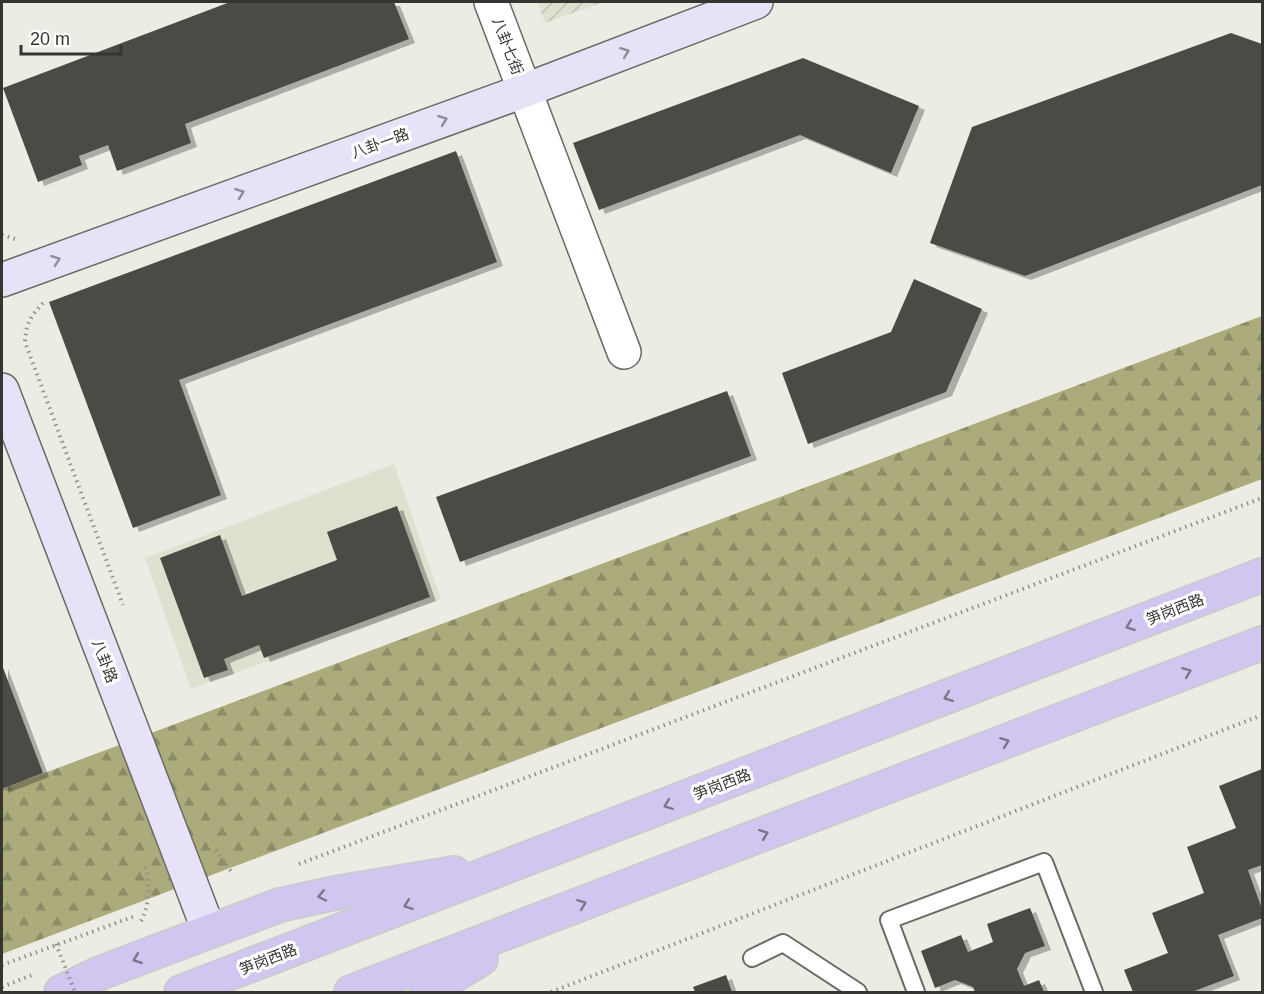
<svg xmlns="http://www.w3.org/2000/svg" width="1264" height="994" viewBox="0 0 1264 994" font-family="Arial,'Noto Sans SC',sans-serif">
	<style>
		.built { fill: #e0e0d1 }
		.industrial { fill: url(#industrial-furrows) }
		.forest { fill: url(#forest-firs) }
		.building { fill: #4b4b45; filter: url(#shadow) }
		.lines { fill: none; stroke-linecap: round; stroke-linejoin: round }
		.lane-casing { stroke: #6a6b64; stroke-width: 20 }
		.street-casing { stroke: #6a6b64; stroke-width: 36 }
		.secondary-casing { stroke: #6a6b64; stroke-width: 36 }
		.primary-casing { stroke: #cacaca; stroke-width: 36 }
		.path { stroke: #92928d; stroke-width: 4; stroke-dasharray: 1.5 4.5; stroke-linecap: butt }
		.lane { stroke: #fff; stroke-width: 16 }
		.street { stroke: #fff; stroke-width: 33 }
		.secondary { stroke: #e7e2f7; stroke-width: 33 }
		.primary { stroke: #d0c6ef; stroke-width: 33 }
		.path-bridge { stroke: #92928d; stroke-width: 4; stroke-dasharray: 1.5 4.5; stroke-linecap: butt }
		.oneway { stroke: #8e8c94 }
		.oneway2 { stroke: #7b7687 }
		.labels { text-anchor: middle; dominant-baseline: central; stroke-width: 6; stroke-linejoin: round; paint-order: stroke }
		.street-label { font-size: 15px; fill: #353532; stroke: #fffffe }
	</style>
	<defs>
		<pattern id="industrial-furrows" width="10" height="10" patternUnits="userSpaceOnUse" patternTransform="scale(1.5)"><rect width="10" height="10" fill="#e0e0d1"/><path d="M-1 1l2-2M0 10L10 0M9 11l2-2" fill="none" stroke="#c1c1b4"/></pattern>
		<pattern id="forest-firs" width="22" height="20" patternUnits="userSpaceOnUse" patternTransform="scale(1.5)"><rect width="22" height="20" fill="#abab7c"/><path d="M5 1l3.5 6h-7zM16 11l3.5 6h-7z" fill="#8c8c66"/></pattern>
		<filter id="shadow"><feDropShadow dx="6" dy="4" stdDeviation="0" flood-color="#0004"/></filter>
	</defs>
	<rect width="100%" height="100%" fill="#ecece4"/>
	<polygon class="built" points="394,464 441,599 191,689 145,558"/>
	<polygon class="industrial" points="537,2 604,2 545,23"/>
	<polygon class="forest" points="1262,316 1262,479 2,954 2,789"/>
	<g class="building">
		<polygon points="230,2 394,2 409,39 185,124 191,143 117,171 108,145 79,156 82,165 38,182 3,88"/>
		<polygon points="1231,33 1262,44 1262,185 1025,276 930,243 972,127"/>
		<polygon points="803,58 919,106 891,173 800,135 599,210 573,143"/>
		<polygon points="456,151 497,262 179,380 221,495 133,528 49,302"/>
		<polygon points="914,279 982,309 946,392 808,444 782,373 891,332"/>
		<polygon points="727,391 751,456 460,562 436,497"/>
		<polygon points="397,506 430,597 264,658 259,645 224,659 228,670 204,678 160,558 220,535 242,596 337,560 327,532"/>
		<polygon points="2,665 43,773 2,789"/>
		<polygon points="1262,769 1262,865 1248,870 1262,909 1262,918 1218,935 1234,976 1192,992 1133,992 1124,970 1168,953 1152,913 1204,893 1187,847 1236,828 1219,786"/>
		<polygon points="1030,908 1045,946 1025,953 1017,969 1024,986 1039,980 1044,992 975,992 973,987 955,980 935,988 921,951 961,935 968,952 993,942 987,924"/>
		<polygon points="726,975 732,992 695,992 693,987"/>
	</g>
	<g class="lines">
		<defs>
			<g id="lane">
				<polyline points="752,958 783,943 858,992"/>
				<polyline points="916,992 889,920 1044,862 1094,992"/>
			</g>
			<polyline id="street" points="491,2 624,352"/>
			<g id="secondary">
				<polyline points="2,280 526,90 756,2"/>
				<polyline points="2,390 209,931"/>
			</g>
			<g id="primary">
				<polyline points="61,992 100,973 280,905 335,893 454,873"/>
				<polyline points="181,992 1262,575"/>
				<polyline points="351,992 1262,643"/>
				<polyline points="427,992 481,959"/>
			</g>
		</defs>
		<use href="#lane" class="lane-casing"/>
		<use href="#street" class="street-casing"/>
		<use href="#secondary" class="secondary-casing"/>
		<use href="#primary" class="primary-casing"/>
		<g class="path">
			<polyline points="2,235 15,239"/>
			<path d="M43 303C30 317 26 324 25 342L123 605"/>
			<polyline points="216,850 233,874"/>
			<polyline points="299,864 1262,498"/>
			<path d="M141 921C151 902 149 884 145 864"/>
			<polyline points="2,965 135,916"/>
			<polyline points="2,987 32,975"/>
			<polyline points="551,992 1262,715"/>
		</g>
		<use href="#lane" class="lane"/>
		<use href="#street" class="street"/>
		<use href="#secondary" class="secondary"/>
		<use href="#primary" class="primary"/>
		<polyline class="path-bridge" points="56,944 75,992"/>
	</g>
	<defs><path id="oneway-chevron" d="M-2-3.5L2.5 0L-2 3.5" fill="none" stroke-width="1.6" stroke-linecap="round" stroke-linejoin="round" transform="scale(1.5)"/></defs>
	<g class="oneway">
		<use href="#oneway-chevron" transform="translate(625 52) rotate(-21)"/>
		<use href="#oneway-chevron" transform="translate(443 120) rotate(-20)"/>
		<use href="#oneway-chevron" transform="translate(240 193) rotate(-20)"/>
		<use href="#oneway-chevron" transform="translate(56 260) rotate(-20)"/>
	</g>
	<g class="oneway2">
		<use href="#oneway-chevron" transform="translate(1130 626) rotate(159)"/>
		<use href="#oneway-chevron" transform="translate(1187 672) rotate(-21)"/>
		<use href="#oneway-chevron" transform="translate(948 697) rotate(159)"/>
		<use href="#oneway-chevron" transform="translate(1005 742) rotate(-21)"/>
		<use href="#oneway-chevron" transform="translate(668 805) rotate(159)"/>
		<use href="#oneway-chevron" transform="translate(764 834) rotate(-21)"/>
		<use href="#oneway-chevron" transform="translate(322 896) rotate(168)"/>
		<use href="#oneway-chevron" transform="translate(582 904) rotate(-21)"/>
		<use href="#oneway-chevron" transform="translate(408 905) rotate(159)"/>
		<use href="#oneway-chevron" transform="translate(137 959) rotate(159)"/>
	</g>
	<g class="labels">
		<g class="street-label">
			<text transform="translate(508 46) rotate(69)">八卦七街</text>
			<text transform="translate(380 143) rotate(-20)">八卦一路</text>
			<text transform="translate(1175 609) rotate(-21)">笋岗西路</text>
			<text transform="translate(105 661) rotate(69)">八卦路</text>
			<text transform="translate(722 784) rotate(-21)">笋岗西路</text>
			<text transform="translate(268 959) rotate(-21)">笋岗西路</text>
		</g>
	</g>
	<rect width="1264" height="994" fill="none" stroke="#353532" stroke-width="6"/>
	<path d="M21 45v9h100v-9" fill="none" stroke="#353532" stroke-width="3"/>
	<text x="30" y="45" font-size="18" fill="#353532" stroke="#fffffe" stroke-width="4.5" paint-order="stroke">20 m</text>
</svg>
